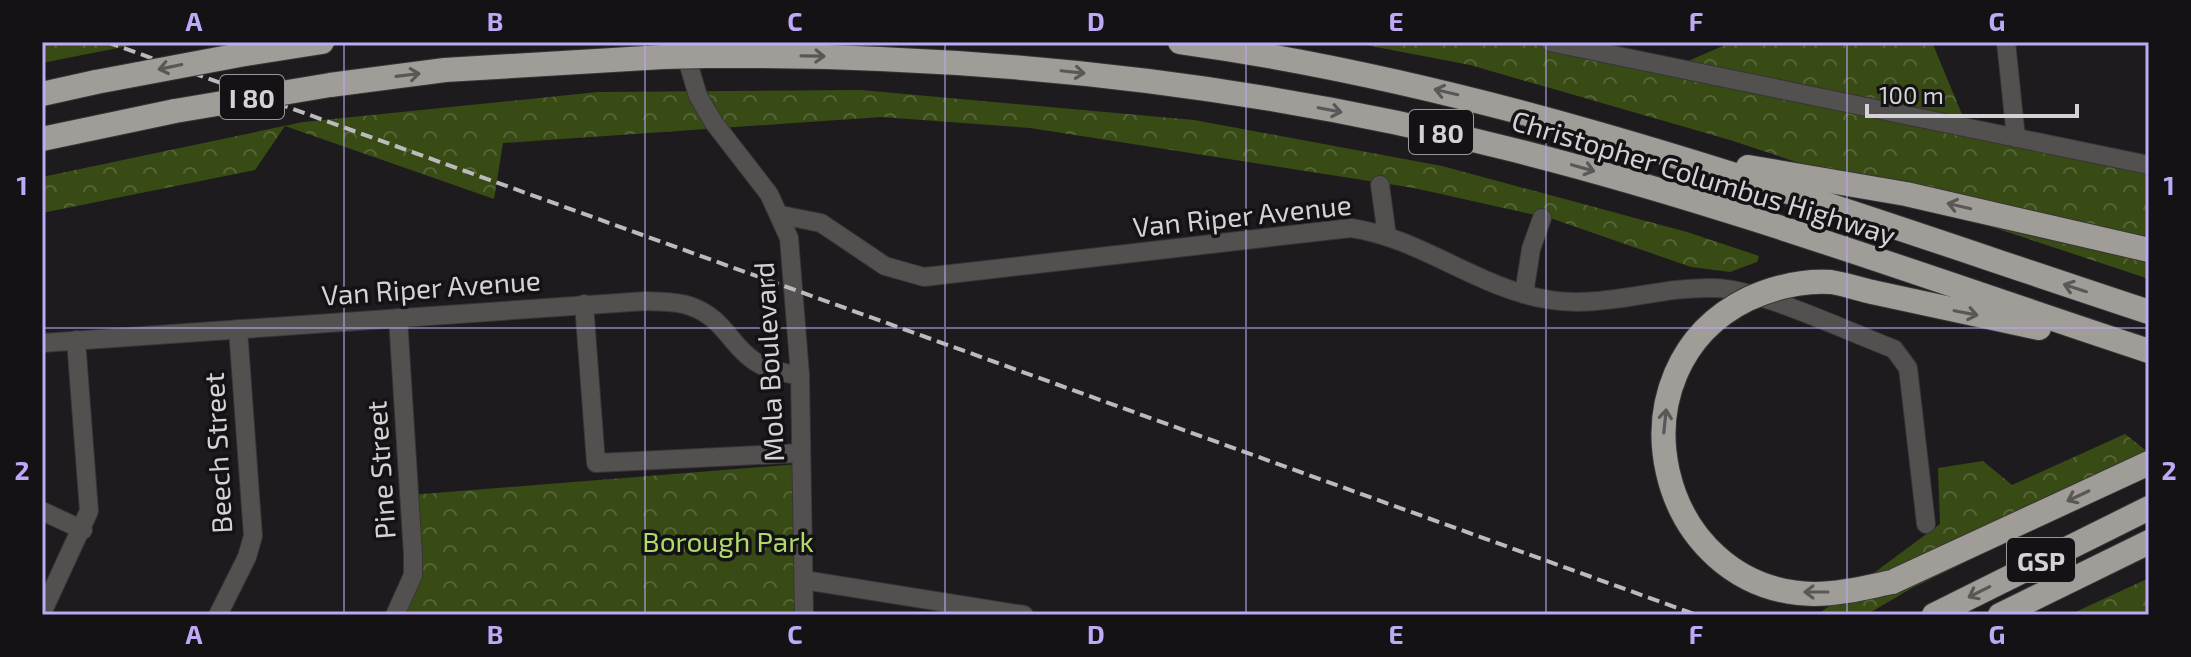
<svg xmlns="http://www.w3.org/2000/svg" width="2191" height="657" viewBox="0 0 2191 657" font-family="'Exo 2',sans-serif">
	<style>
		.forest { fill: url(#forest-crowns) }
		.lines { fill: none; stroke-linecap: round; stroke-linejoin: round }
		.minor-casing { stroke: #373537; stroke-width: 20 }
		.highway-casing { stroke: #373537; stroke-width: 26 }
		.minor { stroke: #53514f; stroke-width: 18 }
		.highway { stroke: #a09c97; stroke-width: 24 }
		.rail { stroke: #bcbabc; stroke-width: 4; stroke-dasharray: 12 6; stroke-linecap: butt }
		.highway-bridge-casing { stroke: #373537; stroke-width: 26; stroke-linecap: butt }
		.highway-bridge { stroke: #a09c97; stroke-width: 24 }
		.oneway { stroke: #5a5756 }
		.grid { fill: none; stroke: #bda9f5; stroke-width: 2; stroke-opacity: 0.55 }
		.labels { text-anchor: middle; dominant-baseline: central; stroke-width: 7; stroke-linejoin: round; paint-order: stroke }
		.shield { fill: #151215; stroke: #9b989b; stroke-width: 2 }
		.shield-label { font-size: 26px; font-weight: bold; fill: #d4d2d4 }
		.street-label { font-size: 28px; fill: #d4d2d4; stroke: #151215 }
		.park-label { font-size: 28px; fill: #b0db6b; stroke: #151215 }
		.neatline { fill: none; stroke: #bda9f5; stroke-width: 3 }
		.grid-label { font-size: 26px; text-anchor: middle; font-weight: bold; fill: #bda9f5 }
	</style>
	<defs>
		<pattern id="forest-crowns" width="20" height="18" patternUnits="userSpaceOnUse" patternTransform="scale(2)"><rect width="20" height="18" fill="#384b15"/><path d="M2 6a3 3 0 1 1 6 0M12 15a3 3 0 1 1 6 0" fill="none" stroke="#546436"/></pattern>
	</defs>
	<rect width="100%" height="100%" fill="#1e1b1e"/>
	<g class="forest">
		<polygon points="42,42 148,42 42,63"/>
		<polygon points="1350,42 1543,42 1672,68 1732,42 1932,42 1968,129 2149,160 2149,279 1730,140 1470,65"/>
		<polygon points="861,90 1194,120 1442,166 1687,232 1759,256 1757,262 1730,272 1691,267 1553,219 1414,188 1030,128 881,117 503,143 494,199 285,126 255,170 42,213 42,177 303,122 598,92"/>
		<polygon points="2125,434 2149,453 2149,474 1912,588 1866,615 1817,615 1940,524 1938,468 1983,461 2012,485"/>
		<polygon points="800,464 803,615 394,615 413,572 410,495"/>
		<polygon points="2149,578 2149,615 2069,615"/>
	</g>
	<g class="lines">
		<defs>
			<g id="minor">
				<polyline points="682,42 698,96 714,123 769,194 789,238 800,375 804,615"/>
				<polyline points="1550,42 2149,165"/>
				<polyline points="2006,42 2016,138"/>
				<polyline points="1380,185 1387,236"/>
				<path d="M781 215 821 223 885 266 924 277 1351 228C1420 238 1477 287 1545 299 1602 310 1658 286 1715 288 1759 289 1849 332 1894 349L1908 368 1926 524"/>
				<polyline points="1524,294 1531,249 1542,218"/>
				<polyline points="584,304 596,463 801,453"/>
				<path d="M42 343 646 301C660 302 677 301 690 306 739 323 728 369 800 375"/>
				<polyline points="42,511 83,530"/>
				<polyline points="804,580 1024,615"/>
				<polyline points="42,613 89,511 76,340"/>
				<polyline points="218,615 247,557 253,536 238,329"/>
				<polyline points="395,615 413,575 413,555 398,318"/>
			</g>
			<g id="highway">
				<path d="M1180 42C1514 88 1830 207 2149 312"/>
				<polyline points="245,54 322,42"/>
				<path d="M707 56C980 54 1253 83 1518 151 1732 205 1939 282 2149 351"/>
				<polyline points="330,85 445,70 663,57"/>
				<polyline points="42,94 96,82"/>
				<polyline points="42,139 175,111"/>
				<polyline points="1748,167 1906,194 2149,250"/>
				<polyline points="1872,292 2039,328"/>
				<polyline points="1892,582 2149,463"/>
				<polyline points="1934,615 2149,508"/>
				<polyline points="2000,615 2149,542"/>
			</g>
		</defs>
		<use href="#minor" class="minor-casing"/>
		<use href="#highway" class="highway-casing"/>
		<use href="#minor" class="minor"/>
		<use href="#highway" class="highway"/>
		<polyline class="rail" points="107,42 1697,615"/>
		<defs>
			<g id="highway-bridge">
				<polyline points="663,57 707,56"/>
				<polyline points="96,82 245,54"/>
				<polyline points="175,111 330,85"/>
				<path d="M1872 292C1859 289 1844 284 1831 282 1801 280 1775 287 1748 299 1605 369 1655 591 1814 594 1841 594 1867 587 1892 582"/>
			</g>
		</defs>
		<use href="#highway-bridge" class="highway-bridge-casing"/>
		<use href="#highway-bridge" class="highway-bridge"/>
	</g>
	<defs><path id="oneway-shaft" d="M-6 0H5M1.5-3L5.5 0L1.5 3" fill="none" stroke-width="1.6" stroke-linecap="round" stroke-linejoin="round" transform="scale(2)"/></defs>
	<g class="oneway">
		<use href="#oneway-shaft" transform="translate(813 56) rotate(1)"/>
		<use href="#oneway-shaft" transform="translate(170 67) rotate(168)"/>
		<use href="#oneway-shaft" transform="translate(1073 72) rotate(6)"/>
		<use href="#oneway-shaft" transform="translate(408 75) rotate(-7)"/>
		<use href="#oneway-shaft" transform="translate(1446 92) rotate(-167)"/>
		<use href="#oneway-shaft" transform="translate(1330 110) rotate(11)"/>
		<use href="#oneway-shaft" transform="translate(1583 168) rotate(16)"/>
		<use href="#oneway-shaft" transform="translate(1959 206) rotate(-167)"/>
		<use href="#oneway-shaft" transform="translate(2075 288) rotate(-162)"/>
		<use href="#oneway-shaft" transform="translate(1966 313) rotate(11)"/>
		<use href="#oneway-shaft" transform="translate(1665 421) rotate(-84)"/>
		<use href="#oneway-shaft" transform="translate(2078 496) rotate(155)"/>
		<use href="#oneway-shaft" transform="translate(1816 592) rotate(-180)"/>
		<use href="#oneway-shaft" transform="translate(1979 592) rotate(153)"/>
	</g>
	<path class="grid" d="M344 42V615M645 42V615M945 42V615M1246 42V615M1546 42V615M1847 42V615M42 328H2149"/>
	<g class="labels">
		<g class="shield">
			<rect x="220" y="75" width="64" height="44" rx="6"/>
			<rect x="1409" y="110" width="64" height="44" rx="6"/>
			<rect x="2007" y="538" width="68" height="44" rx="6"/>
		</g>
		<g class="shield-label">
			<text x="252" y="97">I 80</text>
			<text x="1441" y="132">I 80</text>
			<text x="2041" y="560">GSP</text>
		</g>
		<g class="street-label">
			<text transform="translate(1704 177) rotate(17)">Christopher Columbus Highway</text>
			<text transform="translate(1242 215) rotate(-6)">Van Riper Avenue</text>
			<text transform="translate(431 287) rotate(-4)">Van Riper Avenue</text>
			<text transform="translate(768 362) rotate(-93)">Mola Boulevard</text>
			<text transform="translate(217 453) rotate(-93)">Beech Street</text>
			<text transform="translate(380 470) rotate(-94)">Pine Street</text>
		</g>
		<g class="park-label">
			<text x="728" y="541">Borough Park</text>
		</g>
	</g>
	<rect width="2191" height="657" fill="none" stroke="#151215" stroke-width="88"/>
	<path d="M1867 104v12h210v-12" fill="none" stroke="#d4d2d4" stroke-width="4"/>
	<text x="1879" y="104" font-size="24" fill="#d4d2d4" stroke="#151215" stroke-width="6" paint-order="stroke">100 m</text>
	<rect x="44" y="44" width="2103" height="569" class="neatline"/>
	<g class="grid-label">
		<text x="194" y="31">A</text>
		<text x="495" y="31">B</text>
		<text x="795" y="31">C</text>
		<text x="1096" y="31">D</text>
		<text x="1396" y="31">E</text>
		<text x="1696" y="31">F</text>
		<text x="1997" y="31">G</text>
		<text x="22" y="195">1</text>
		<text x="2169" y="195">1</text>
		<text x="22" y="480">2</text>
		<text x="2169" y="480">2</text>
		<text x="194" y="644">A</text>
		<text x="495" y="644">B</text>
		<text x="795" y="644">C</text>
		<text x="1096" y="644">D</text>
		<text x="1396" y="644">E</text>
		<text x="1696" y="644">F</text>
		<text x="1997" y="644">G</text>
	</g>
</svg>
